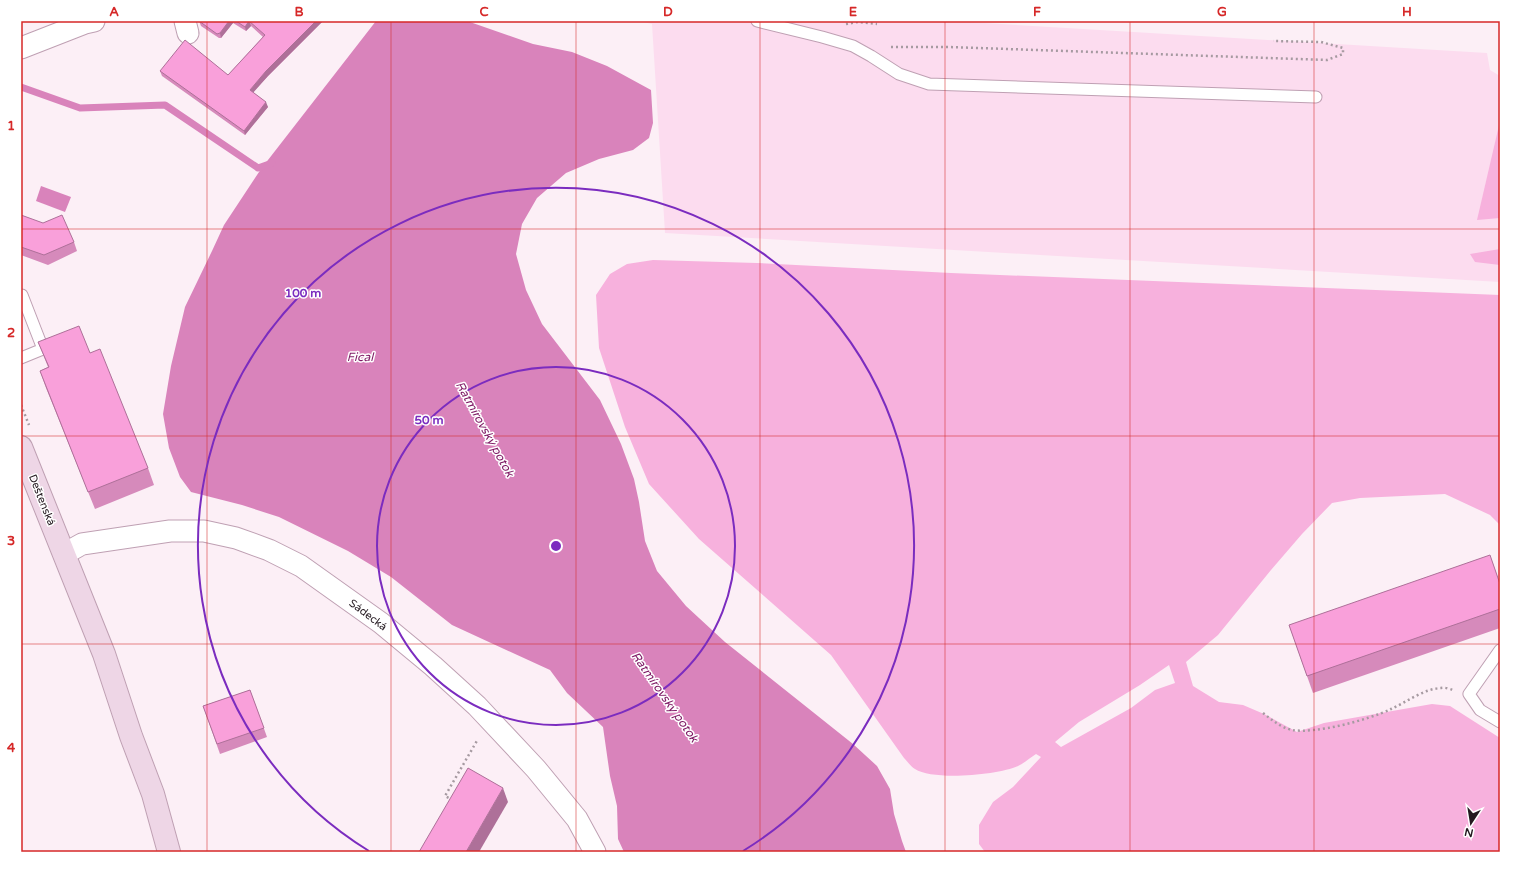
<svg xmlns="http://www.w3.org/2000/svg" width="1521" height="873" viewBox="0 0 1521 873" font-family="'Varela Round',sans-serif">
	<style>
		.built { fill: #fcdcef }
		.green { fill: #f7b1dd; fill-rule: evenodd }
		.water { fill: #d983bb }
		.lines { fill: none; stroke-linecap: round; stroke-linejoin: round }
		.stream { stroke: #d983bb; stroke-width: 7 }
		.lane-casing { stroke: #bfa0b3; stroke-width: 13 }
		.street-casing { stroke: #bfa0b3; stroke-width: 23 }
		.secondary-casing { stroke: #bfa0b3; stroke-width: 24 }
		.path { stroke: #a69aa1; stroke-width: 2.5; stroke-dasharray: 2 3; stroke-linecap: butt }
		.lane { stroke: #fff; stroke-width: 11 }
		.street { stroke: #fff; stroke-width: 21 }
		.secondary { stroke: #eed6e6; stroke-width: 22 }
		.wall { fill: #d68abb }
		.shaded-wall { fill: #ae7099 }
		.building { fill: #f9a0da; stroke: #ae7099 }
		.grid { fill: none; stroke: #d62828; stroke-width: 1; stroke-opacity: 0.55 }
		.ring { fill: none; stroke: #7b2cbf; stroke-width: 2 }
		.labels { text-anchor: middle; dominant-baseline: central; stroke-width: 3; stroke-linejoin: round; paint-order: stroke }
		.street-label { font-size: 11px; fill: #241920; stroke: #fff }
		.water-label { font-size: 12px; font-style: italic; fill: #7d1763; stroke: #fff }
		.centre { fill: #7b2cbf; stroke: #fff; stroke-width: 2 }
		.ring-label { font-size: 12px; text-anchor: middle; font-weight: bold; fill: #7b2cbf; stroke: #fff; stroke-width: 3; stroke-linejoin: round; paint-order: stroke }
		.neatline { fill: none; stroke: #d62828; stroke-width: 1.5 }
		.grid-label { font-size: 13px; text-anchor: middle; font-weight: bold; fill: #d62828 }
	</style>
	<rect width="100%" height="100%" fill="#fceff6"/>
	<polygon class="built" points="639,21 951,21 1487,53 1490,70 1500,76 1500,282 665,233 652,24"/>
	<g class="green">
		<polygon points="1500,121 1500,218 1477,220"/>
		<polygon points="1500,249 1500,265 1475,262 1470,254"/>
		<path d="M653 260 757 263 951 273 1500 295V525L1490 515 1445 494 1360 498 1332 503 1302 534 1271 570 1218 635 1186 662 1193 686 1219 702 1243 705 1264 714 1297 732 1324 723 1432 704 1450 706 1500 738V852H985L979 844V825L993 802 1013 787 1041 757 1036 754C1030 758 1024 763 1018 766 998 775 933 781 915 769 911 767 907 761 904 758L831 655 699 539 649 484 625 427 599 348 596 295 610 274 627 264ZM1169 665 1175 683 1155 690 1131 708 1061 747 1055 742 1079 722 1140 685Z"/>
	</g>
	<g class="water">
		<polygon points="376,21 467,21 533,44 572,52 607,66 651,90 653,123 649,138 633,150 599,159 566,173 537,198 522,224 516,254 526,290 542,324 600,400 621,444 634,479 639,502 645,541 657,571 686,606 725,642 853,744 877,766 890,789 894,814 902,841 906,852 624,852 618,839 617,806 610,776 603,727 567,693 550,670 452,625 391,577 348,551 279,517 242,505 191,492 180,477 169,448 163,414 171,366 185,307 212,251 224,225 261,169"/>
		<polygon points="41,186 71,197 65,212 36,201"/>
	</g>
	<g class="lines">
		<polyline class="stream" points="21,87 80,108 165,105 258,168 272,163"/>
		<defs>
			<g id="lane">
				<polyline points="757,21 822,37 853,46 871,56 899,74 929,84 1316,97"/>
				<polyline points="21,358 43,349 22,295"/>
				<polyline points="1500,650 1469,694 1480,710 1500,722"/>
			</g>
			<g id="street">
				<polyline points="185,21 188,33"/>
				<polyline points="21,48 85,23 94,21"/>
				<polyline points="64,554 82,544 170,531 204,531 236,538 269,550 301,566 381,623 433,666 477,706 536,769 577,819 595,852"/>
			</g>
			<polyline id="secondary" points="21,447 104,654 131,736 153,794 169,852"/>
		</defs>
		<use href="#lane" class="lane-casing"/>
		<use href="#street" class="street-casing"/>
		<use href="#secondary" class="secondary-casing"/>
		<g class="path">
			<polyline points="846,24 858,22 877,24"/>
			<polyline points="891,47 949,47 1327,60 1343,54 1343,48 1321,42 1273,41"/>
			<polyline points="21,405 29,425"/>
			<path d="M1263 713C1272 720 1280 727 1292 730 1316 734 1368 720 1391 709 1407 702 1423 689 1441 688 1445 687 1450 689 1453 690"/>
			<polyline points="453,800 445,796 478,739"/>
		</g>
		<use href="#lane" class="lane"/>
		<use href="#street" class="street"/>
		<use href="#secondary" class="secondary"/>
	</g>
	<g class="wall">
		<polygon points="199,21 323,21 268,76 253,92 268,107 245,135 162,76 160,71 228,75 263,37 251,26 246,31 233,23 221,38 219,38 201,26"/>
		<polygon points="21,214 21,215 74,242 77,251 48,265 21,255"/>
		<polygon points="38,342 90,353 148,468 154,485 95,509 46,388 40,371 48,367"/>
		<polygon points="1500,583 1500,628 1313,693 1289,625"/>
		<polygon points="250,690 267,737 220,754 203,706"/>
	</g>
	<g class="shaded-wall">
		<polygon points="229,21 233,21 233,23 221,38 220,33"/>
		<polygon points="249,21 251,26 246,31 245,27"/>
		<polygon points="316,21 323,21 268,76 252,94 250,90 266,71"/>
		<polygon points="266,102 268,107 245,135 244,131"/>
		<polygon points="503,788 508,802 479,852 466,852"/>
	</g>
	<g class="building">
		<polygon points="199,21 229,21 220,33 217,34"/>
		<polygon points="236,21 316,21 266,71 250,90 266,102 244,131 160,71 185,40 228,75 265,35 249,21 245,27"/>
		<polygon points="21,214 21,215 43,223 62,215 74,242 44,255 21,247"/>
		<polygon points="79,326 90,353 100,349 148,468 88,492 40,371 49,367 38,342"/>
		<polygon points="1490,555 1500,584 1500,609 1307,676 1289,625"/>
		<polygon points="250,690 264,728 217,744 203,706"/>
		<polygon points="468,768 503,788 466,852 419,852"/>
	</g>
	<path class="grid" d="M207 21V852M391 21V852M576 21V852M760 21V852M945 21V852M1130 21V852M1314 21V852M21 229H1500M21 436H1500M21 644H1500"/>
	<g class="ring">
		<circle cx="556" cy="546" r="179"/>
		<path d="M369 851A358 358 0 1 1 743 851"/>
	</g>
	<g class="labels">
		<g class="street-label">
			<text transform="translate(42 500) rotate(68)">Deštenská</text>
			<text transform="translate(368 615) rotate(37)">Sádecká</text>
		</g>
		<g class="water-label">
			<text x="360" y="357">Fical</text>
			<text transform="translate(485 429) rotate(61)">Ratmírovský potok</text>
			<text transform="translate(665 697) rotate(55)">Ratmírovský potok</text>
		</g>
	</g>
	<circle cx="556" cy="546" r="6" class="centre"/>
	<g class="ring-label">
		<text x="303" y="297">100 m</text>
		<text x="429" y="424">50 m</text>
	</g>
	<rect width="1521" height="873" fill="none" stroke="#ffffff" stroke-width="44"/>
	<g transform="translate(1471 823) rotate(192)" stroke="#ffffff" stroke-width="3" paint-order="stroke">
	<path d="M0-3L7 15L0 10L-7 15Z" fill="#241920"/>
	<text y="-6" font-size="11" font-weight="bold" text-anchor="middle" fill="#241920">N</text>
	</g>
	<rect x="22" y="22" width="1477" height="829" class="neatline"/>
	<g class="grid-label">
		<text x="114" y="16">A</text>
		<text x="299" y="16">B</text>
		<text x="484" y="16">C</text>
		<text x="668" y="16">D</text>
		<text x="853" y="16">E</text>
		<text x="1037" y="16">F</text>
		<text x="1222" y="16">G</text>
		<text x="1407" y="16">H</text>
		<text x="11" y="130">1</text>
		<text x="11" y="337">2</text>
		<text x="11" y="545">3</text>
		<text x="11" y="752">4</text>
	</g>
</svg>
